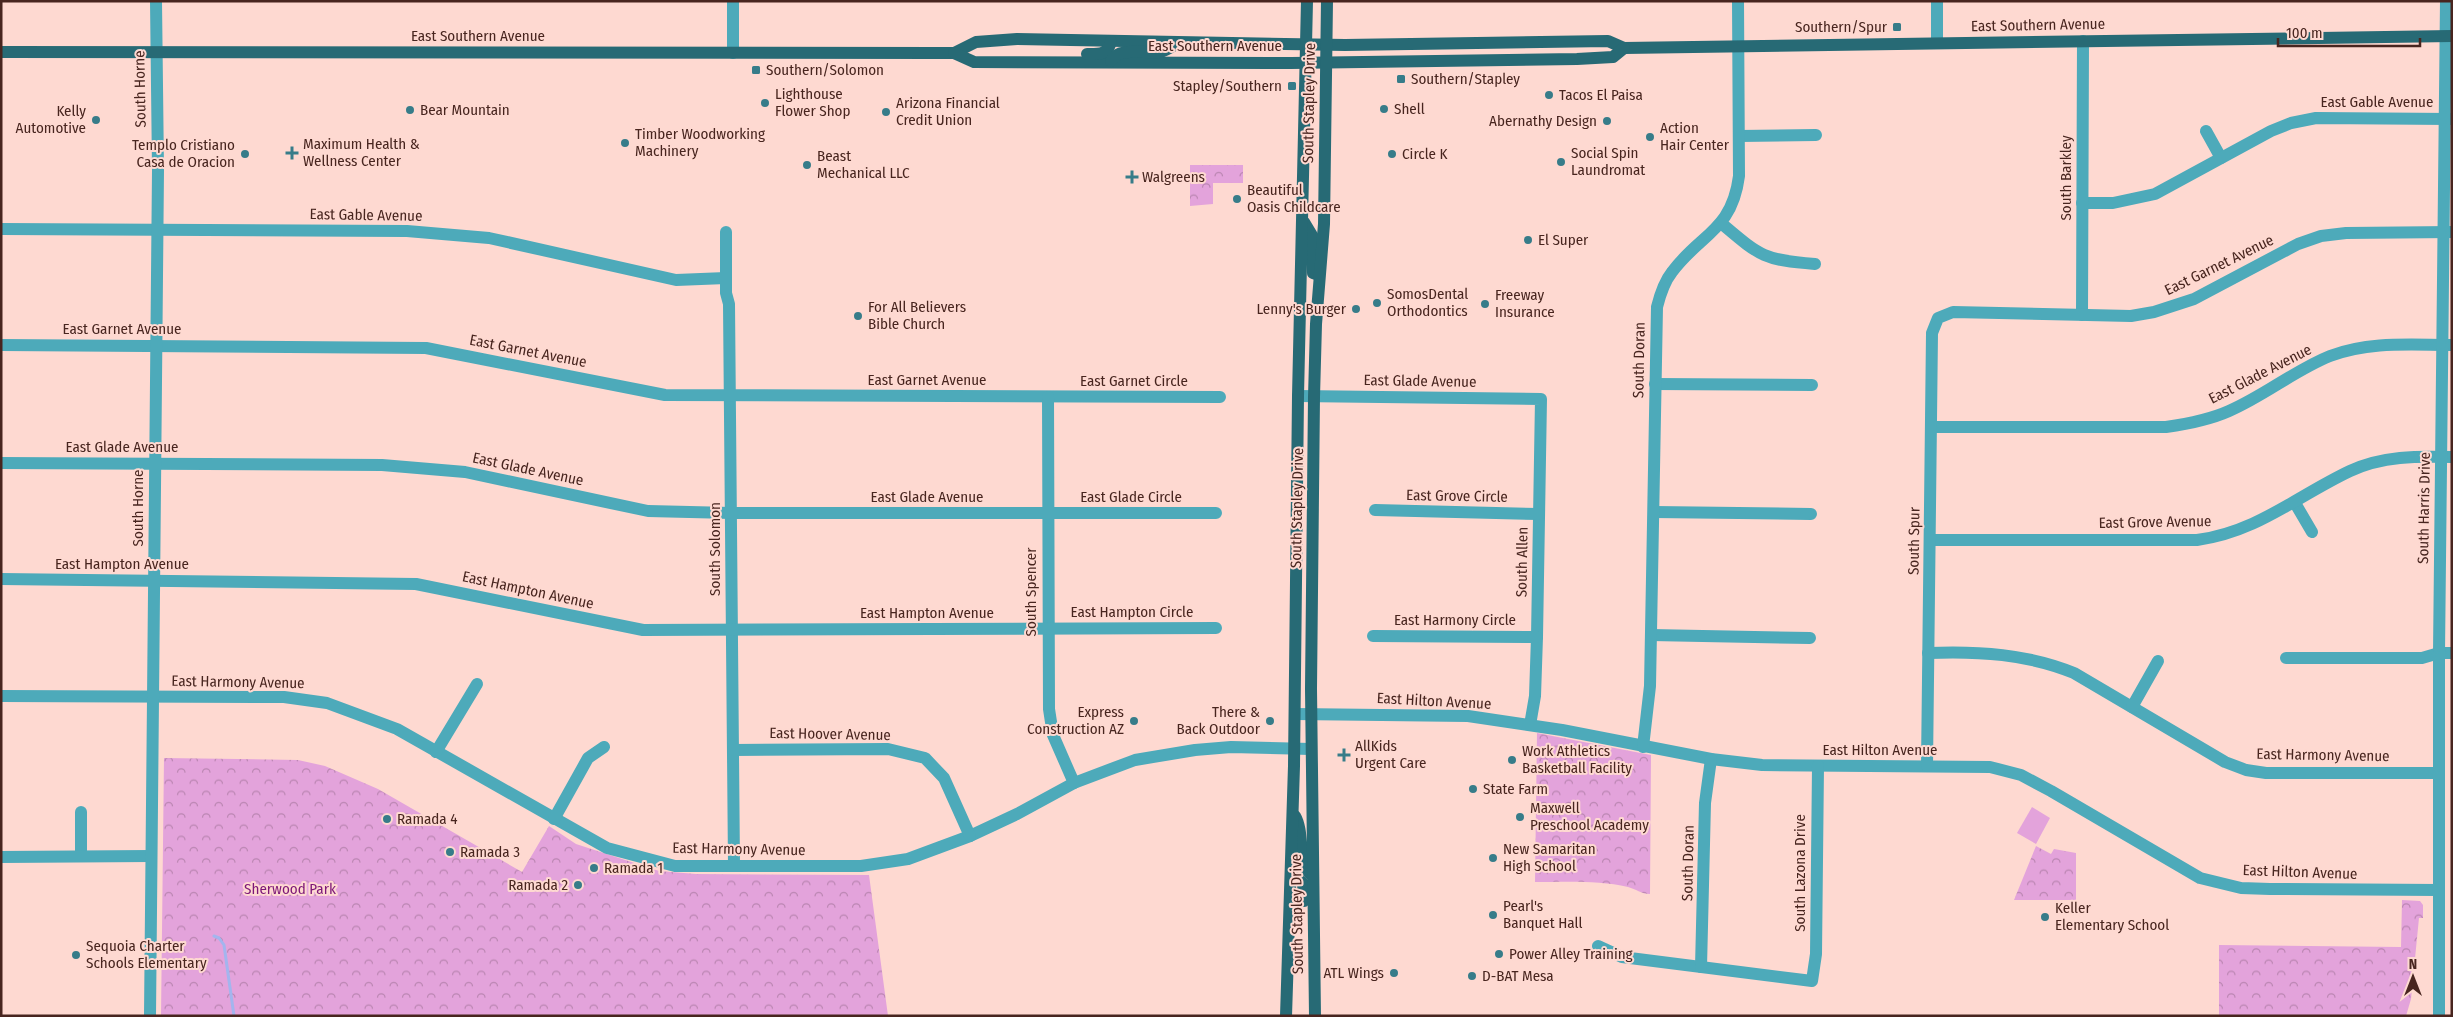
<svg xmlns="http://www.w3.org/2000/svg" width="2453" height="1017" viewBox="0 0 2453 1017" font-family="'Fira Sans Condensed',sans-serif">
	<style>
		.forest { fill: url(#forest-crowns) }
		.pitch { fill: #e3a3db }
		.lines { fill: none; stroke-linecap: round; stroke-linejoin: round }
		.stream { stroke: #a3b5ee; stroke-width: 3 }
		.minor { stroke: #4daaba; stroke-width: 12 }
		.major { stroke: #276a75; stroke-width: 12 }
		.poi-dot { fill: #377c89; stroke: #fed9d1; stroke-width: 2 }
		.labels { text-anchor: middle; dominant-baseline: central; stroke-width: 4; stroke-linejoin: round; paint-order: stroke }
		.street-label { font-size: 15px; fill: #48251f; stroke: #fed9d1 }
		.poi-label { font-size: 15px; fill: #48251f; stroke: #fed9d1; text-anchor: start }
		.park-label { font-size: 15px; fill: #7d1777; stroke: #fed9d1 }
	</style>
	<defs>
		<pattern id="forest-crowns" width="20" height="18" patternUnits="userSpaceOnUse" patternTransform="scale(1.25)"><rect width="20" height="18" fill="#e3a3db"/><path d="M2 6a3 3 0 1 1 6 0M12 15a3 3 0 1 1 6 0" fill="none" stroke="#ba85b1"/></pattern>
	</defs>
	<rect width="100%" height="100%" fill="#fed9d1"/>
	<g class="forest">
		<polygon points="1190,165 1243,165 1243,183 1213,183 1213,204 1190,206"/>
		<path d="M1537 733 1651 755 1650 894C1641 894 1636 889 1628 887 1599 880 1565 882 1535 882Z"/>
		<polygon points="164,758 298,760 325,766 378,789 522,872 549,826 576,844 659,871 696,874 869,875 888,1016 161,1016"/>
		<polygon points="2036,846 2051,854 2054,849 2076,853 2076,900 2014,900"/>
		<polygon points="2402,900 2420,901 2423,905 2423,918 2419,918 2411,999 2406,1016 2219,1016 2219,945 2401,947"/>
	</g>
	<polygon class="pitch" points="2032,807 2050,818 2036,844 2017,833"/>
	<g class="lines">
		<polyline class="stream" points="214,936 219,938 224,945 234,1016"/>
		<g class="minor">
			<polyline points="1937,1 1937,43"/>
			<polyline points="733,53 733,1"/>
			<polyline points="2206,131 2221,158"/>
			<polyline points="1739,136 1816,135"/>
			<polyline points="2082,203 2113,203 2155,194 2271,131 2291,123 2316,118 2452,119"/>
			<path d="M1721 223C1760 256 1763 260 1815 264"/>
			<polyline points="1,229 407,231 489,238 676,280 726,278"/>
			<polyline points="726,232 726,293 729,304 734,866"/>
			<polyline points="2082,315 2083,41"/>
			<polyline points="1,345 426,348 665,395 1220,397"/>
			<polyline points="1655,384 1812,385"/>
			<polyline points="1298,396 1541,399 1537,637 1535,696 1530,725"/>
			<polyline points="1048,397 1049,709 1053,735 1074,783"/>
			<path d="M1931 427H2166C2187 424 2209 420 2229 411 2264 396 2295 370 2330 356 2370 341 2410 345 2452 345"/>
			<polyline points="1,463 382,465 465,472 648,511 731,513 1216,513"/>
			<polyline points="2295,503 2312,532"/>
			<polyline points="1375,510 1539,514"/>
			<polyline points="1654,512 1811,514"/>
			<path d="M1930 540H2197C2257 532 2297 496 2350 471 2382 456 2417 456 2452 457"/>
			<polyline points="1,579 416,584 643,630 1216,628"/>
			<polyline points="1651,635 1810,638"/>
			<polyline points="1373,636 1537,637"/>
			<path d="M1928 653C1978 651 2028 654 2074 673L2225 762 2246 770 2266 773H2439"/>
			<polyline points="2286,658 2422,658 2439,653 2452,653"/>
			<polyline points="1,696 284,697 327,703 397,729 607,848 675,866 861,866 908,859 970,836 1017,814 1074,783 1135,760 1195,750 1231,747 1311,749"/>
			<polyline points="2132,707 2158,661"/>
			<polyline points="1295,714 1468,716 1562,730 1711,759 1762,765 1990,767 2021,775 2051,791 2200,878 2241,888 2270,889 2439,890"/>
			<path d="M1643 747 1650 686 1657 307C1660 295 1664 282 1672 272 1700 234 1732 231 1739 176L1738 1"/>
			<polyline points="733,750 888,749 925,758 944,778 970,836"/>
			<polyline points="436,752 477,684"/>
			<polyline points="1927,766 1932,333 1938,318 1953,312 2131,316 2154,312 2194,299 2298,244 2321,236 2346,233 2452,232"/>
			<polyline points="81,812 81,856"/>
			<polyline points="554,819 588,758 604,747"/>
			<polyline points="1,857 151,856"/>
			<polyline points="1598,946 1622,957 1812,981 1816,954 1818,766"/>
			<polyline points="1701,967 1705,803 1711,759"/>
			<polyline points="150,1016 158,170 156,1"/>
			<polyline points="2439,1016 2439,653 2446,1"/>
		</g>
		<g class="major">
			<polyline points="1,52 937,53 954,53 976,42 1017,39 1345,45 1608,41 1624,48 2452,36"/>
			<polyline points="954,53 974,62 1291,63 1577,59 1613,57 1624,48"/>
			<path d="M1087 54C1099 54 1108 55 1111 41"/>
			<path d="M1111 61C1119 46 1146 54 1160 52 1166 51 1173 46 1178 43"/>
			<polyline points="1304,222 1313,237 1313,273 1319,275"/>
			<path d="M1295 816C1305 833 1297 868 1312 875"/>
			<polyline points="1291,875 1303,883 1304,901"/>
			<polyline points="1286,1016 1294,766 1298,396 1307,1"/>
			<polyline points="1315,1016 1311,689 1314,397 1316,324 1324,224 1327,1"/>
		</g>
	</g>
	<g class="poi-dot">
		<rect x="1892" y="22" width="10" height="10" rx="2.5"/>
		<rect x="751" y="65" width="10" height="10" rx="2.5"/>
		<rect x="1396" y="74" width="10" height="10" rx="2.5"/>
		<rect x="1287" y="81" width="10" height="10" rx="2.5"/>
		<circle cx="1549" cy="95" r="5"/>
		<circle cx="765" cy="103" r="5"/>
		<circle cx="1384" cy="109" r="5"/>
		<circle cx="410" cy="110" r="5"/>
		<circle cx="886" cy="112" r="5"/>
		<circle cx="96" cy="120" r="5"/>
		<circle cx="1607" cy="121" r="5"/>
		<circle cx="1650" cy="137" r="5"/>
		<circle cx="625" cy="143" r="5"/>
		<path d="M289.5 145.5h5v5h5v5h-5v5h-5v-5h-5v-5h5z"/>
		<circle cx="245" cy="154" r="5"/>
		<circle cx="1392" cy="154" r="5"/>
		<circle cx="1561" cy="162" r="5"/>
		<circle cx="807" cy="165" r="5"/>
		<path d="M1129.5 169.5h5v5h5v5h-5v5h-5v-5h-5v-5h5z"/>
		<circle cx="1237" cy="199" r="5"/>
		<circle cx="1528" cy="240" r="5"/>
		<circle cx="1377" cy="303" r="5"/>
		<circle cx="1485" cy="304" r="5"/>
		<circle cx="1356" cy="309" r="5"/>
		<circle cx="858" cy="316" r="5"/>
		<circle cx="1134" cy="721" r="5"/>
		<circle cx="1270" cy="721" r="5"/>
		<path d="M1341.5 747.5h5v5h5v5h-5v5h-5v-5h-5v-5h5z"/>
		<circle cx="1512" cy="760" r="5"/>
		<circle cx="1473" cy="789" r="5"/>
		<circle cx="1520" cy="817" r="5"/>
		<circle cx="387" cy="819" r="5"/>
		<circle cx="450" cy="852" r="5"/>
		<circle cx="1493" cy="858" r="5"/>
		<circle cx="594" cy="868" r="5"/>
		<circle cx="578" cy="885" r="5"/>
		<circle cx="1493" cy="915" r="5"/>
		<circle cx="2045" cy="917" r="5"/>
		<circle cx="1499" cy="954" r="5"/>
		<circle cx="76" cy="955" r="5"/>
		<circle cx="1394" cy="973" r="5"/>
		<circle cx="1472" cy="976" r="5"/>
	</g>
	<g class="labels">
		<g class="street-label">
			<text transform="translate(2038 25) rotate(-1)">East Southern Avenue</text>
			<text x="478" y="36">East Southern Avenue</text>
			<text x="1215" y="46">East Southern Avenue</text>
			<text transform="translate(140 89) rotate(-91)">South Horne</text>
			<text x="2377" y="102">East Gable Avenue</text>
			<text transform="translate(1309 103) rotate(-89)">South Stapley Drive</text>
			<text transform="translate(2066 178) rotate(-90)">South Barkley</text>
			<text transform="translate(366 215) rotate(1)">East Gable Avenue</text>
			<text transform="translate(2219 265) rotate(-26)">East Garnet Avenue</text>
			<text x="122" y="329">East Garnet Avenue</text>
			<text transform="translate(528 351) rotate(11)">East Garnet Avenue</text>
			<text transform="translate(1639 360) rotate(-89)">South Doran</text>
			<text transform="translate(2260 374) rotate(-27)">East Glade Avenue</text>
			<text x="927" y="380">East Garnet Avenue</text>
			<text x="1134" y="381">East Garnet Circle</text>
			<text transform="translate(1420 381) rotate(1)">East Glade Avenue</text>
			<text x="122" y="447">East Glade Avenue</text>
			<text transform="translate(528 469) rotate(12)">East Glade Avenue</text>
			<text transform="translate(1457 496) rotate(1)">East Grove Circle</text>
			<text x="927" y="497">East Glade Avenue</text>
			<text x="1131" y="497">East Glade Circle</text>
			<text transform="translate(138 508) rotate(-90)">South Horne</text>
			<text transform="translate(1297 508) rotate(-89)">South Stapley Drive</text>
			<text transform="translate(2424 508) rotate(-89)">South Harris Drive</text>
			<text transform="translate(2155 522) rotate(-1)">East Grove Avenue</text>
			<text transform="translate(1914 541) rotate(-89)">South Spur</text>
			<text transform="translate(715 549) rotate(-90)">South Solomon</text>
			<text transform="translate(1522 562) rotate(-89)">South Allen</text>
			<text x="122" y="564">East Hampton Avenue</text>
			<text transform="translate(528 590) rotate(12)">East Hampton Avenue</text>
			<text transform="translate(1031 592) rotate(-90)">South Spencer</text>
			<text x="1132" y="612">East Hampton Circle</text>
			<text x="927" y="613">East Hampton Avenue</text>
			<text x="1455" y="620">East Harmony Circle</text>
			<text transform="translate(238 682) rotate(1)">East Harmony Avenue</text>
			<text transform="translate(1434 701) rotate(3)">East Hilton Avenue</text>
			<text transform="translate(830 734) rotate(1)">East Hoover Avenue</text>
			<text x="1880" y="750">East Hilton Avenue</text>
			<text transform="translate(2323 755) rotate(1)">East Harmony Avenue</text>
			<text transform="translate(739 849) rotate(1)">East Harmony Avenue</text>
			<text transform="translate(1688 863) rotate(-89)">South Doran</text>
			<text transform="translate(2300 872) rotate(2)">East Hilton Avenue</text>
			<text transform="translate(1800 873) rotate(-90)">South Lazona Drive</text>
			<text transform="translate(1297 914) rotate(-91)">South Stapley Drive</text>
		</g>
		<g class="poi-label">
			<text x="1887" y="27" text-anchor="end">Southern/Spur</text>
			<text x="766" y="70">Southern/Solomon</text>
			<text x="1411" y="79">Southern/Stapley</text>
			<text x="1282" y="86" text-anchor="end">Stapley/Southern</text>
			<text x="775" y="94">Lighthouse<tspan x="775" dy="17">Flower Shop</tspan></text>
			<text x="1559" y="95">Tacos El Paisa</text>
			<text x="896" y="103">Arizona Financial<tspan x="896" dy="17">Credit Union</tspan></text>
			<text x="1394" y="109">Shell</text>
			<text x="420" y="110">Bear Mountain</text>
			<text x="86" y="111" text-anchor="end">Kelly<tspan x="86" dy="17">Automotive</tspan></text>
			<text x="1597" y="121" text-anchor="end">Abernathy Design</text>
			<text x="1660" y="128">Action<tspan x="1660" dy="17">Hair Center</tspan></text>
			<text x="635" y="134">Timber Woodworking<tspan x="635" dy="17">Machinery</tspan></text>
			<text x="303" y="144">Maximum Health &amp;<tspan x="303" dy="17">Wellness Center</tspan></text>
			<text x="235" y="145" text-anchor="end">Templo Cristiano<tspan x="235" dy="17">Casa de Oracion</tspan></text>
			<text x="1571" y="153">Social Spin<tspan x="1571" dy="17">Laundromat</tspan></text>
			<text x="1402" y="154">Circle K</text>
			<text x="817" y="156">Beast<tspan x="817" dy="17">Mechanical LLC</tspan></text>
			<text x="1142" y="177">Walgreens</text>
			<text x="1247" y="190">Beautiful<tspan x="1247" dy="17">Oasis Childcare</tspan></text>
			<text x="1538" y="240">El Super</text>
			<text x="1387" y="294">SomosDental<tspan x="1387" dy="17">Orthodontics</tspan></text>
			<text x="1495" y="295">Freeway<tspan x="1495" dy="17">Insurance</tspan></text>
			<text x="868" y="307">For All Believers<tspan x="868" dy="17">Bible Church</tspan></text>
			<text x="1346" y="309" text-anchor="end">Lenny's Burger</text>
			<text x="1124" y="712" text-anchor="end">Express<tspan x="1124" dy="17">Construction AZ</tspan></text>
			<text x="1260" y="712" text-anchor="end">There &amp;<tspan x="1260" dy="17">Back Outdoor</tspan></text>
			<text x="1355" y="746">AllKids<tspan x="1355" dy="17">Urgent Care</tspan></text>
			<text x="1522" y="751">Work Athletics<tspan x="1522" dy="17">Basketball Facility</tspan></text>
			<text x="1483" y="789">State Farm</text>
			<text x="1530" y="808">Maxwell<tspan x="1530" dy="17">Preschool Academy</tspan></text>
			<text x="397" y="819">Ramada 4</text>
			<text x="1503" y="849">New Samaritan<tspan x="1503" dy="17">High School</tspan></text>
			<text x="460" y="852">Ramada 3</text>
			<text x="604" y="868">Ramada 1</text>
			<text x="568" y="885" text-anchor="end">Ramada 2</text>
			<text x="1503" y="906">Pearl's<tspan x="1503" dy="17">Banquet Hall</tspan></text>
			<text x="2055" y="908">Keller<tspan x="2055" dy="17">Elementary School</tspan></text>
			<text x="86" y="946">Sequoia Charter<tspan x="86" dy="17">Schools Elementary</tspan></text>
			<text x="1509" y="954">Power Alley Training</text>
			<text x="1384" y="973" text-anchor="end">ATL Wings</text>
			<text x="1482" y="976">D-BAT Mesa</text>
		</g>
		<g class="park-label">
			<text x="290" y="889">Sherwood Park</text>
		</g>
	</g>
	<rect width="2453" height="1017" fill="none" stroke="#48251f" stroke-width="5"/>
	<g transform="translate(2413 977)" stroke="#fed9d1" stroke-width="4" paint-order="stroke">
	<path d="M0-4L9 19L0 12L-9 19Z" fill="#48251f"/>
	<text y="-8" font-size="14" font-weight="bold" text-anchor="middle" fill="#48251f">N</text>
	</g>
	<path d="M2278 38v8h142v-8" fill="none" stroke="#48251f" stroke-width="2.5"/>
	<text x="2286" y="38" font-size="15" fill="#48251f" stroke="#fed9d1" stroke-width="4" paint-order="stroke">100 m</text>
</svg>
